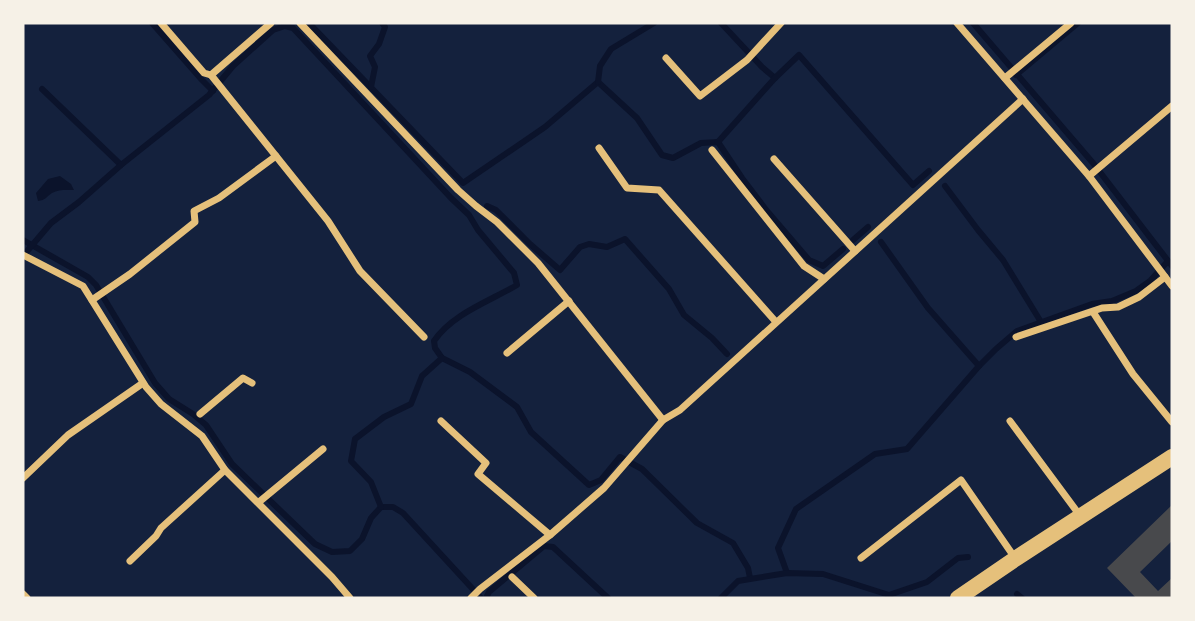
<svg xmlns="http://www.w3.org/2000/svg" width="1195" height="621" font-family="Inter,sans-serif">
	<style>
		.water { fill: #0b132b }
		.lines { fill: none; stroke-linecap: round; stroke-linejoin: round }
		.stream { stroke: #0b132b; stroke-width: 6 }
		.building { fill: #48494c }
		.minor { stroke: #e5c07b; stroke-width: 7 }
		.primary { stroke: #e5c07b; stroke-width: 16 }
	</style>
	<rect width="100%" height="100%" fill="#14213d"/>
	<!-- water -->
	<path class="water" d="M60,176L71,184L74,190C67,190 59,189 52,193C46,197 46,200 38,201L36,193L48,179Z"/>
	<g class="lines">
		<!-- stream -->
		<g class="stream">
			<path d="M152,23L202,80L213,91"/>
			<path d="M309,23L463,183L545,127L598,82L637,118L662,155L673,158L701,143L718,142L742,178L767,211L809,260L823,266L843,249"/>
			<path d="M721,23L762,67L775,78"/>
			<path d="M973,23L1093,163L1172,266"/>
			<path d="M1016,75L1078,23"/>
			<path d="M598,82L600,66L611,49L654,23"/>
			<path d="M371,87L375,67L370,56L379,44L385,27L382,23"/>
			<path d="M42,89L121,165"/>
			<path d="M718,142L775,78L799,55L913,185L929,171"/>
			<path d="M945,186L978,230L1003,260L1041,322"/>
			<path d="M487,206L496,210L530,244L560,270L580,247L589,244L607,247L625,239L669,289L684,315L712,338L727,354"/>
			<path d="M23,240L88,277L96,285L155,383L169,399L193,414L206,425L232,464L315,544L332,552L350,551L362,539L371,518L381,507H393L403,513L481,598"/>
			<path d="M853,240L868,227"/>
			<path d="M23,256L51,223L79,202L121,165L209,95L233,66L273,30L285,26L293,28L451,198L469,215L478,230L514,273L517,285C490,301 452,314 434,341L435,348L442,358L470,372L517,407L531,432L589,485L601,480L620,457L642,469L697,523L733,543L748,568L750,578"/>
			<path d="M979,366L996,349L1017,331L1092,304L1112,301L1136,291L1150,281L1168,261"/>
			<path d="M381,507L371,482L351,461L355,439L384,417L411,404L422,376L442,358"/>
			<path d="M787,573L778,548L796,509L875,454L907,449L979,366L928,308L881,242"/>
			<path d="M1017,594L1022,598"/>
			<path d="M486,598L489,592L544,546L553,547L608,598"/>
			<path d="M721,598L738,581L787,573L823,574L889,595L927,582L958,558L968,557"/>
		</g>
	</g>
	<!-- building -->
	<path class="building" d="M1172,505V541L1140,572L1158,591L1172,578V598H1136L1107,568Z"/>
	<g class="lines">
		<!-- minor -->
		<g class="minor">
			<path d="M161,23L204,73L211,75L271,23"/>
			<path d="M300,23L458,190L476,206L497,222L538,263L663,420"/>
			<path d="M957,23L1089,176L1172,286"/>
			<path d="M666,58L700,96L747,60L781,23"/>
			<path d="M211,75L328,221L360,271L424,337"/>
			<path d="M1005,78L1071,23"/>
			<path d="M599,148L627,188L659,190L776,322"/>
			<path d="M712,150L804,266L824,279"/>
			<path d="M774,159L855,251"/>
			<path d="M1089,176L1172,106"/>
			<path d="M23,255L83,286L146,387L161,404L202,436L225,470L332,577L350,598"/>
			<path d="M92,300L130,274L195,222L194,211L219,198L276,156"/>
			<path d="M1093,312L1133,374L1172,422"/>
			<path d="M1016,337L1102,308L1118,307L1139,297L1165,277"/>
			<path d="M507,353L569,301"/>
			<path d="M200,414L243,378L252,383"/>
			<path d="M441,421L486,463L478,474L550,535"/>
			<path d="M1010,421L1081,517"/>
			<path d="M23,478L68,435L143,383"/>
			<path d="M259,502L323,449"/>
			<path d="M861,558L961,480L1015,558"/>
			<path d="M130,561L156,536L161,528L225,470"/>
			<path d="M512,577L534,598"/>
			<path d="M23,594L27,598"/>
			<path d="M471,598L480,589L550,535L604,488L663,420L680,410L1023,99"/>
		</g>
		<!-- primary -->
		<path class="primary" d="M958,598L1015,559L1172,457"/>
	</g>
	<!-- border -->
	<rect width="1195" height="621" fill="none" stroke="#f6f1e7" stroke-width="49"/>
</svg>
